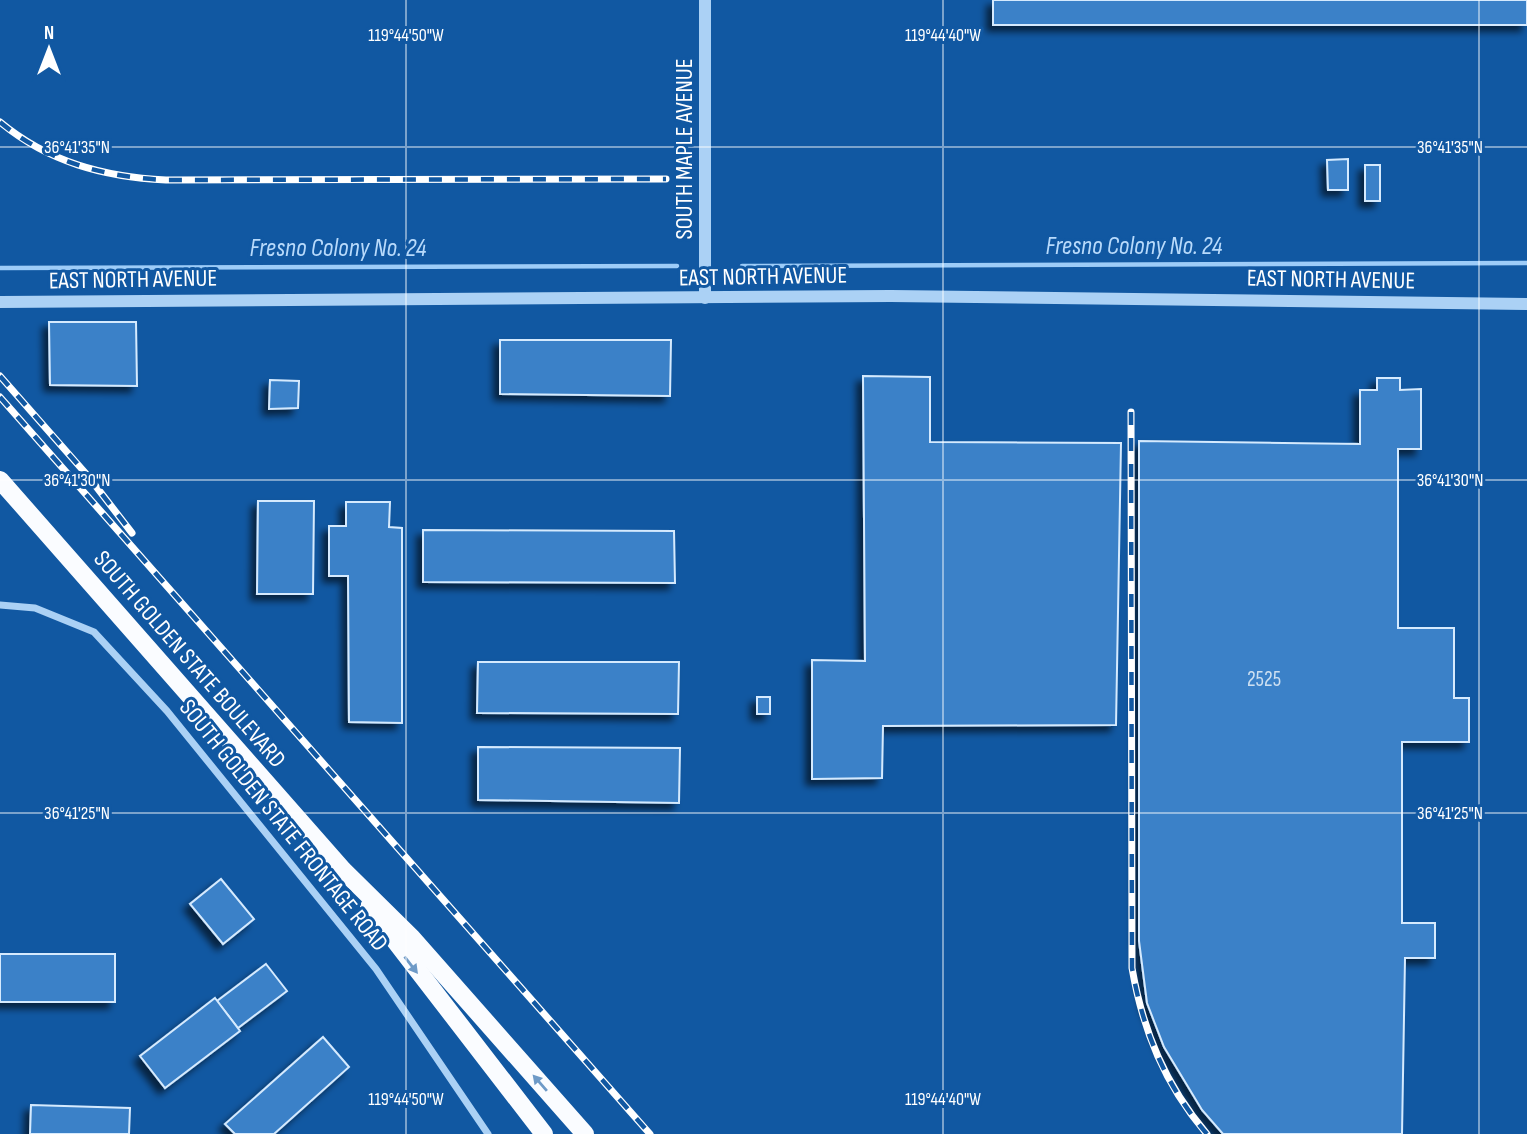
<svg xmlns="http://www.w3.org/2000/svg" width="1527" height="1134" font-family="'Sofia Sans Condensed',sans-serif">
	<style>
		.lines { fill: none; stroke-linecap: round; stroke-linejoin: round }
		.stream { stroke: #9dccf8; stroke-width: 4.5 }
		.building { fill: #3a81c8; stroke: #d5eafe; stroke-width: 2; filter: url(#shadow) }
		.minor { stroke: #abd1f5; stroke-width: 7 }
		.tertiary { stroke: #abd1f5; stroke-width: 12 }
		.primary { stroke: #fafcff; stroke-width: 18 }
		.rail-casing { stroke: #fff; stroke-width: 7 }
		.rail { stroke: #1158a2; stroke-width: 4.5; stroke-dasharray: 13; stroke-linecap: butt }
		.oneway { fill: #6e9ac7 }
		.ticks { fill: none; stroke: #fff; stroke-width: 2; stroke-opacity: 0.45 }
		.labels { text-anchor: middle; stroke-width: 6; stroke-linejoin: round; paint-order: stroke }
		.number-label { font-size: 21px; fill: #cee0f1 }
		.street-label { font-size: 24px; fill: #fff; stroke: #1158a2 }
		.water-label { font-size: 26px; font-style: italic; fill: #b8dafb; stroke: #1158a2 }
		.ticks-label { font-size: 18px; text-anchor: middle; fill: #fff; stroke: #1158a2; stroke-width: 6; stroke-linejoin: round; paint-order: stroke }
	</style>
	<defs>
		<filter id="shadow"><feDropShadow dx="-6" dy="6" stdDeviation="3.5" flood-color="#0009"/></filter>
	</defs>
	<rect width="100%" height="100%" fill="#1158a2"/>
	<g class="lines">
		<!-- stream -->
		<g class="stream">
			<path d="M742,266L1527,263"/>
			<path d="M0,268L677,266"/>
		</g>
	</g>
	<!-- building -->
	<g class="building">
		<rect x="993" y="0" width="534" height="25"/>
		<path d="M1348,159V190H1328L1327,160Z"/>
		<rect x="1365" y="165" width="15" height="36"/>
		<path d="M49,322H136L137,386L50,385Z"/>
		<path d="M500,340H671L670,396L500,394Z"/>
		<path d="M863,376L930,377V442L1121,443L1116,725L883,726L882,778L812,779V660L865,661Z"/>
		<path d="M1377,378H1400V390L1421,389V449H1398V628H1454V698H1469V742H1402V923H1435V958H1405L1402,1134H1223L1202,1110L1164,1047L1147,1003L1139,941V441L1360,444V390H1377Z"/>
		<path d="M270,380L299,381L298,408L269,409Z"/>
		<path d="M258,501H314L313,594H257Z"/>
		<path d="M346,502H390L389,527L402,528V723L349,722L348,576H329V526H346Z"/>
		<path d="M423,530L674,531L675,583L423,582Z"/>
		<path d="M478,662H679L678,714L477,713Z"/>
		<rect x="757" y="697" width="13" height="17"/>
		<path d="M478,747L680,748L679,803L478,800Z"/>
		<path d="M221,879L254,919L223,944L190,904Z"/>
		<rect x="0" y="954" width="115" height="48"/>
		<path d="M266,964L287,991L238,1028L217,1001Z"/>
		<path d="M215,998L240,1031L165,1088L140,1056Z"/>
		<path d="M323,1037L349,1067L274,1134H235L225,1124Z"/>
		<path d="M31,1105L130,1108L129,1134H30Z"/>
	</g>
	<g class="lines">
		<!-- minor -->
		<path class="minor" d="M0,605L35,608L94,632L167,711L376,969L488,1134"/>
		<!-- tertiary -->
		<g class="tertiary">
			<path d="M705,0V298"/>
			<path d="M0,302L891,296L1527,304"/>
		</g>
		<!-- primary -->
		<g class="primary">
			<path d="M0,480L343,870L412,938L585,1134"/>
			<path d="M369,907L544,1134"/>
		</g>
		<defs>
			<g id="rail">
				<path d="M0,122C48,162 104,177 166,180L666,179"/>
				<path d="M0,376L88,476L132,533"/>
				<path d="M0,397L650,1134"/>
				<path d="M1131,412L1132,968C1143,1031 1165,1085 1207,1134"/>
			</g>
		</defs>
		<!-- rail casing -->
		<use href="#rail" class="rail-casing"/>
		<!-- rail -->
		<use href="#rail" class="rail"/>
	</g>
	<!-- one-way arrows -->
	<defs><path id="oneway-solid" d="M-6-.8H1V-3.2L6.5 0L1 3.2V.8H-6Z" transform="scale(1.75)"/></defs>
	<g class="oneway">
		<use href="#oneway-solid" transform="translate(411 965) rotate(52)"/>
		<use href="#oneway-solid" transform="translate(540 1083) rotate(-131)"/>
	</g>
	<!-- ticks -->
	<path class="ticks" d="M406,0V1134M943,0V1134M1479,0V1134M0,147H1527M0,480H1527M0,813H1527"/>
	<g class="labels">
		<!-- number labels -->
		<g class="number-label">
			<text x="1264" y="686">2525</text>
		</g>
		<!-- street labels -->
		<g class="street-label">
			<text transform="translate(684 149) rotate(-90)" y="8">SOUTH MAPLE AVENUE</text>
			<text transform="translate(763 276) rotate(-1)" y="8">EAST NORTH AVENUE</text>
			<text transform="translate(133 279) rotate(-1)" y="8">EAST NORTH AVENUE</text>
			<text transform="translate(1331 279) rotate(1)" y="8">EAST NORTH AVENUE</text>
			<text transform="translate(190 659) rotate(49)" y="8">SOUTH GOLDEN STATE BOULEVARD</text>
			<text transform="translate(284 825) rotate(51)" y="8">SOUTH GOLDEN STATE FRONTAGE ROAD</text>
		</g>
		<!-- water labels -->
		<g class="water-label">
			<text x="1134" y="254">Fresno Colony No. 24</text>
			<text x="338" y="256">Fresno Colony No. 24</text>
		</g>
	</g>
	<g class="ticks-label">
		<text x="406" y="41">119°44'50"W</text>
		<text x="943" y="41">119°44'40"W</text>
		<text x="77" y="153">36°41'35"N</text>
		<text x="1450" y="153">36°41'35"N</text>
		<text x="77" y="486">36°41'30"N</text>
		<text x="1450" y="486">36°41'30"N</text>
		<text x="77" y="819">36°41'25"N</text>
		<text x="1450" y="819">36°41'25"N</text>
		<text x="406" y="1105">119°44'50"W</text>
		<text x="943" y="1105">119°44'40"W</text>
	</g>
	<!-- north arrow -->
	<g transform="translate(49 49)" stroke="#1158a2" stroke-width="5" paint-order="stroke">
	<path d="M0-5L12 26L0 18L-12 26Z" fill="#ffffff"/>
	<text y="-10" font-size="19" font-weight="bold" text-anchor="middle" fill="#ffffff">N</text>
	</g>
</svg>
